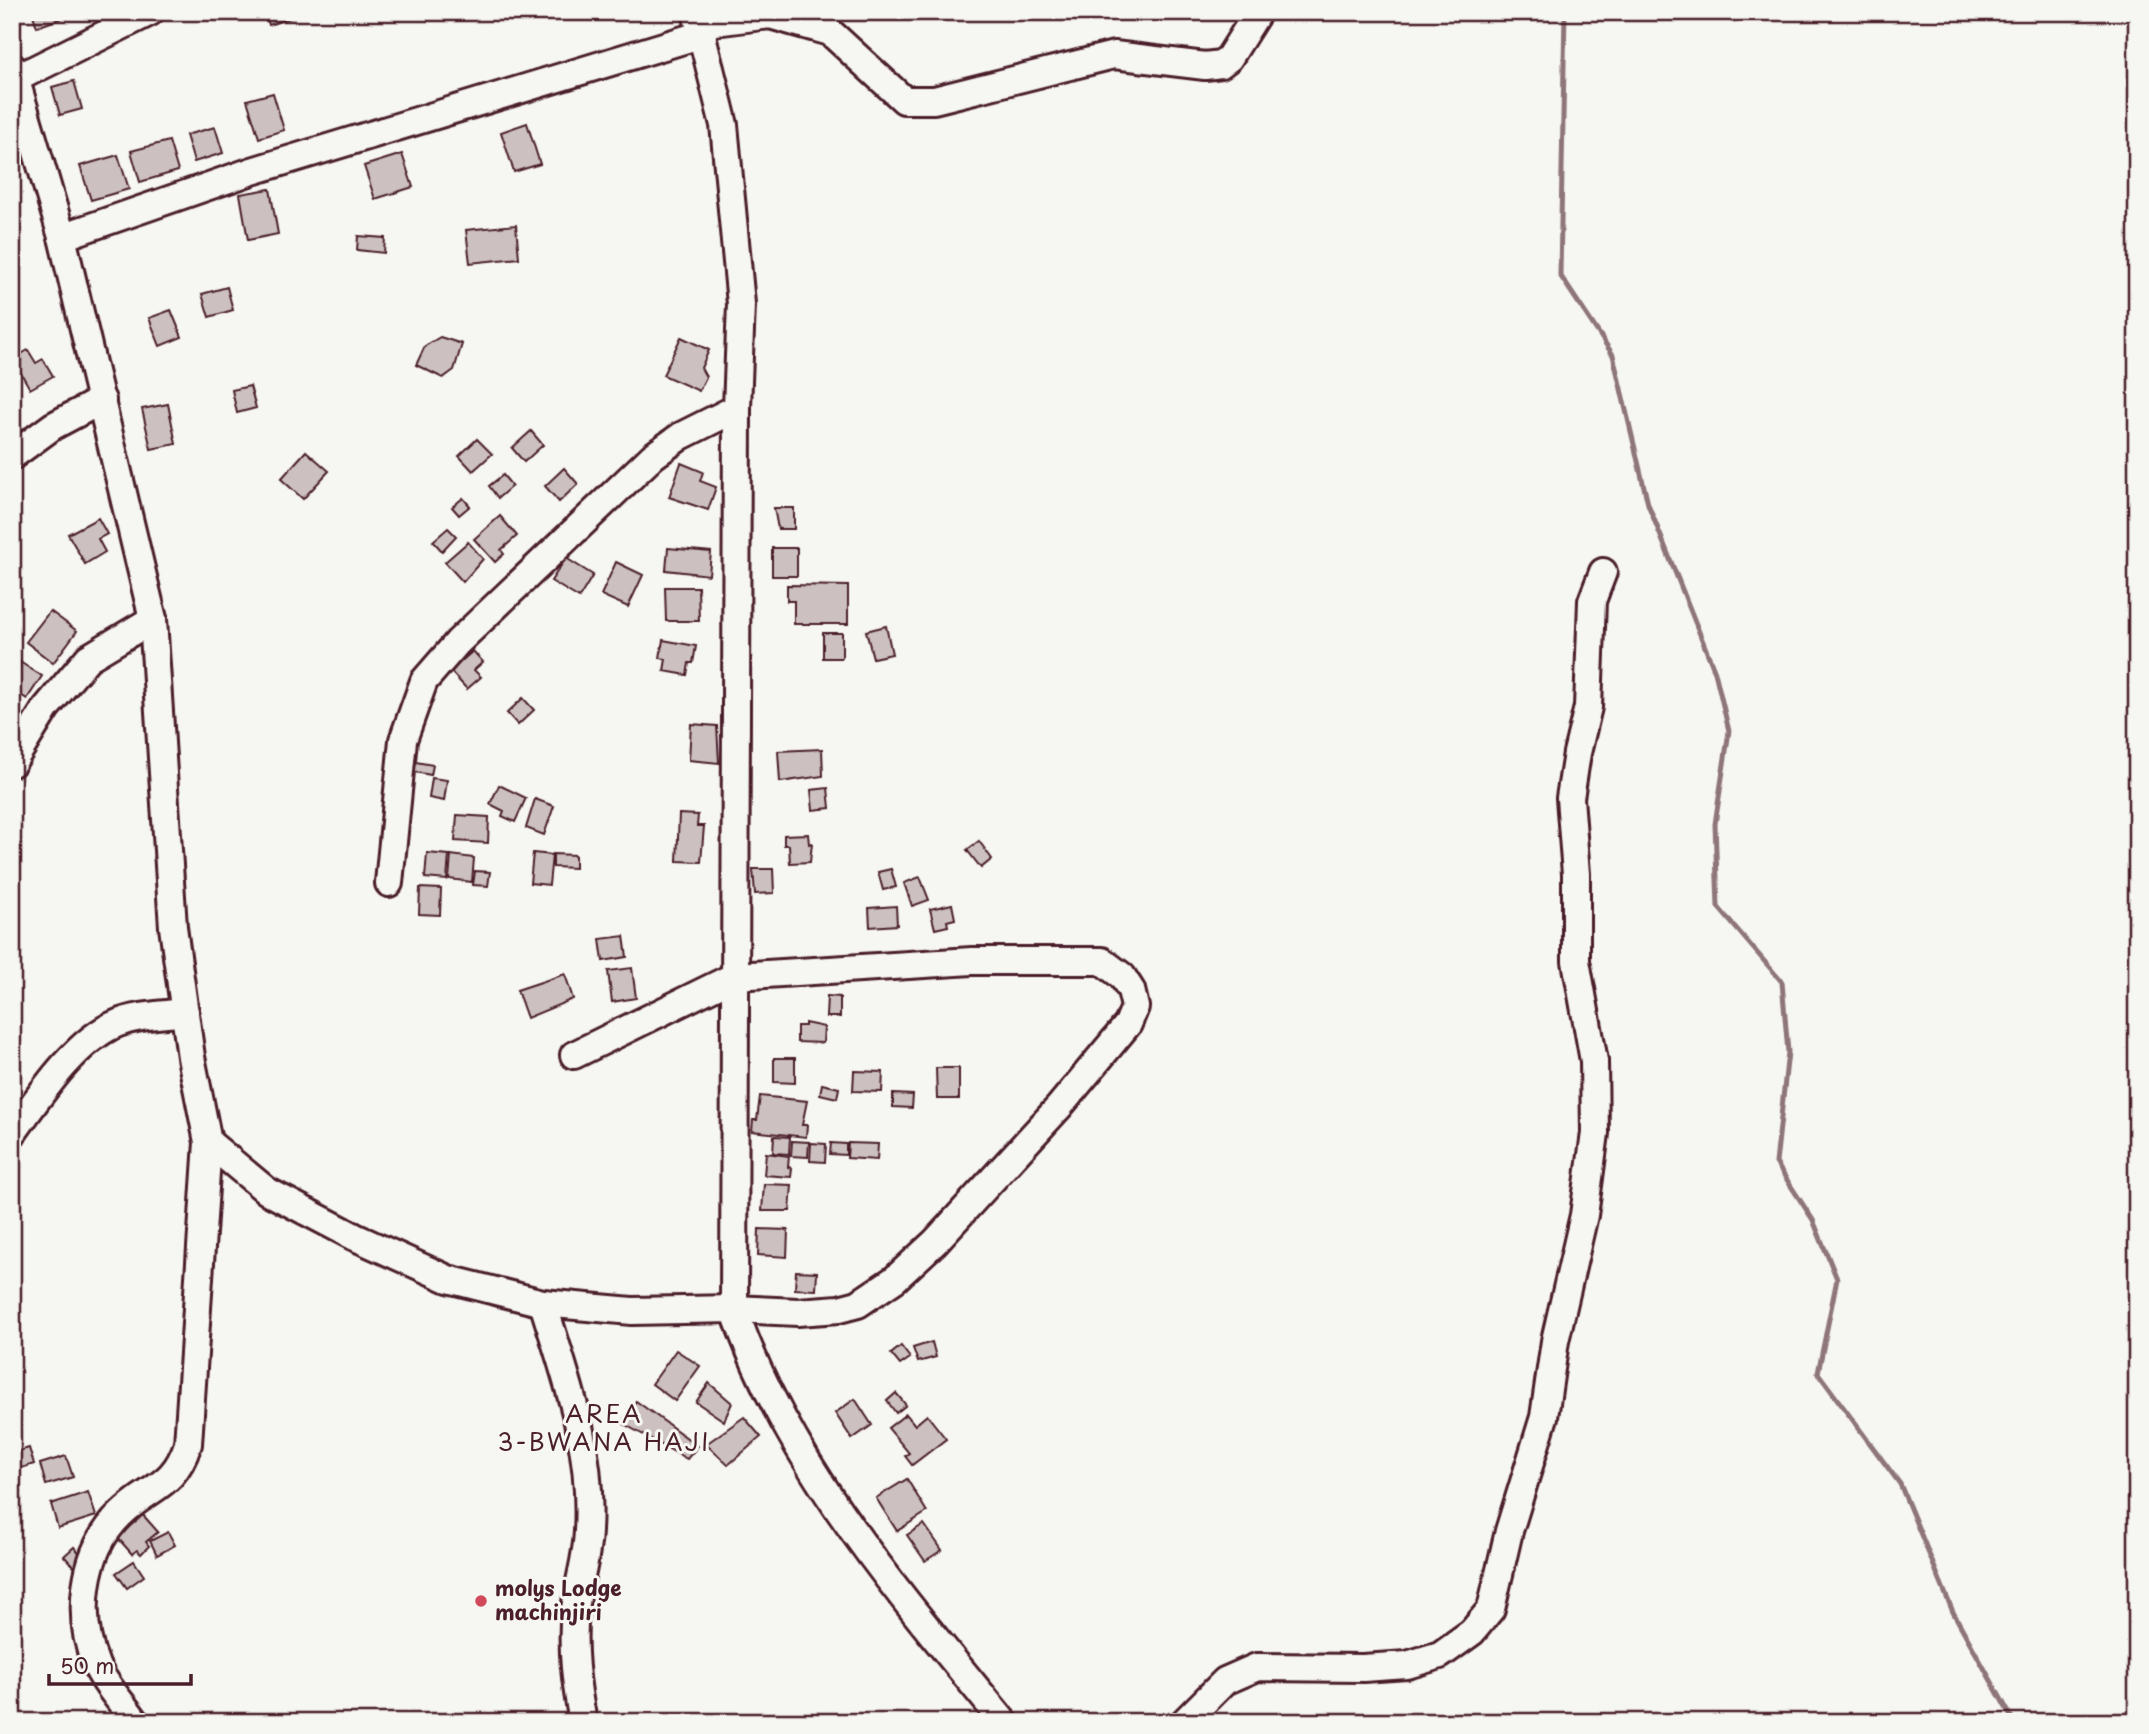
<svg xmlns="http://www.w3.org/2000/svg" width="2149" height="1734" font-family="'Playpen Sans',sans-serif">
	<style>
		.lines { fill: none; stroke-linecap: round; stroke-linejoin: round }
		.stream { stroke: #8e747a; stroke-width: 5 }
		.building { fill: #ccc1c0; stroke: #4a1f2b; stroke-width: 2 }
		.minor-casing { stroke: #4a1f2b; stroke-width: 32 }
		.minor { stroke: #f6f6f2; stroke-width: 26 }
		.poi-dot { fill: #d1495b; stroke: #f6f6f2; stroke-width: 2.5 }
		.labels { text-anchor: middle; stroke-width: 6; stroke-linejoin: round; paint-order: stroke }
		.poi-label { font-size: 21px; font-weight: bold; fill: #4a1f2b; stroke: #f6f6f2; text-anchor: start }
		.quarter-label { font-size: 24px; letter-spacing: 2px; fill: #4a1f2b; stroke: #f6f6f2 }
	</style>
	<rect width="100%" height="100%" fill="#f6f6f2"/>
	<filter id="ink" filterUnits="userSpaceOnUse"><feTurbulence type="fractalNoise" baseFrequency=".0143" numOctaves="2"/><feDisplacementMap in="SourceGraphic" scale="14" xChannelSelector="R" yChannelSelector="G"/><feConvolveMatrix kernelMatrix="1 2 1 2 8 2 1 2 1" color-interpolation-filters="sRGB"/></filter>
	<g filter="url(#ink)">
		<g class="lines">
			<!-- stream -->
			<path class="stream" d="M1565,12L1560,275L1613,355L1648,504L1715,672L1729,731L1715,824L1718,907L1782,982L1788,1052L1776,1163L1813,1220L1837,1279L1818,1373L1900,1484L1953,1612L2014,1722"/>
		</g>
		<!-- building -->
		<g class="building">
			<path d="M32,12H67L68,16L37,27Z"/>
			<path d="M265,12H298L299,15L269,25Z"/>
			<path d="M74,81L82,109L60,115L52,87Z"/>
			<path d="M273,93L284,130L259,138L247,100Z"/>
			<path d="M527,123L540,164L514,172L501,132Z"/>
			<path d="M215,127L223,153L194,162L186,135Z"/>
			<path d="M169,141L178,171L140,182L131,151Z"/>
			<path d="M402,154L413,187L375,199L364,166Z"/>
			<path d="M118,155L129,189L91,200L80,166Z"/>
			<path d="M270,189L278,234L248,240L240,194Z"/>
			<path d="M516,225L519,258L470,263L466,230Z"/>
			<path d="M358,236L385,238L384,253L357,250Z"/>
			<path d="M227,287L233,310L209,317L202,294Z"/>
			<path d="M171,310L182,337L160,346L149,318Z"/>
			<path d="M440,337L462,344L454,370L443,378L416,365L425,346Z"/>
			<path d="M681,337L709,350L701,368L706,377L699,391L663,375Z"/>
			<path d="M28,350L36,363L43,359L53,376L30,389L13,359Z"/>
			<path d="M250,386L256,408L237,413L232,390Z"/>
			<path d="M168,404L176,444L151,449L142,409Z"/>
			<path d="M531,431L543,445L524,462L512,448Z"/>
			<path d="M477,439L492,454L473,471L459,456Z"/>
			<path d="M306,451L329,471L303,499L281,479Z"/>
			<path d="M681,463L703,472L700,481L716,487L708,510L669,497Z"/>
			<path d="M564,468L578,484L559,502L545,486Z"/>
			<path d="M503,475L512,486L498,498L489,486Z"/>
			<path d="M463,498L470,506L459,515L452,507Z"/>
			<path d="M774,508H794V529H778Z"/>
			<path d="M500,516L517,536L501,550L504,554L495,562L474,539Z"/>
			<path d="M98,518L107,534L98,539L105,552L85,564L68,534Z"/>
			<path d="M448,528L456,536L442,551L433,541Z"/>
			<path d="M468,542L483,559L463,582L445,562Z"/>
			<path d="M668,548L711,552L709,575L666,570Z"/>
			<rect x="772" y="548" width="25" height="28"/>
			<path d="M566,558L593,575L579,598L551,581Z"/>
			<path d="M616,562L643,575L628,607L601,595Z"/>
			<path d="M787,585L848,586V624H794V601H787Z"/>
			<path d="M665,587H698L699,621H666Z"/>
			<path d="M50,611L77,631L53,663L26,642Z"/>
			<path d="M886,626L892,654L873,658L866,631Z"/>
			<rect x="823" y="633" width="19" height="25"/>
			<path d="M663,640L696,646L693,663H689L687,675L664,671L666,659L660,658Z"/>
			<path d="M473,651L483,662L474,670L481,677L467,689L450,671Z"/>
			<path d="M12,657L42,676L27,699L12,689Z"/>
			<path d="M523,698L534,710L518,725L507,713Z"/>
			<path d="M691,724L717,726L719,763L689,760Z"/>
			<path d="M822,749L823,776L780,782L778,751Z"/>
			<path d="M416,762L433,765L431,775L414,772Z"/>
			<path d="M432,778L447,780L444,801L429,798Z"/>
			<path d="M499,785L526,798L515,822L502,816L504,811L490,804Z"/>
			<path d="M828,788L830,808L813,810L811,790Z"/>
			<path d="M535,799L554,806L544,835L526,828Z"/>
			<path d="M679,814L698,815L697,826H704L701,862L677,861Z"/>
			<path d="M457,815L489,817L488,843L455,841Z"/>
			<path d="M808,834L809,844L812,843L810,862L790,863L789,845H784V835Z"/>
			<path d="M979,841L992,859L981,868L967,850Z"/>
			<path d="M427,853L449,855L447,880L425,878Z"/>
			<path d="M533,853L552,855L549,885L530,883Z"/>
			<path d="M553,854L575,855V868L553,867Z"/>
			<path d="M451,855L474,858L472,882L449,879Z"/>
			<path d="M753,869H773L774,893L755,894Z"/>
			<path d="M891,869L896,887L883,890L878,872Z"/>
			<path d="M475,871L490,872L488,886L473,885Z"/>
			<path d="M920,877L929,900L912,906L904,883Z"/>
			<path d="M420,888L441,889L440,915L419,914Z"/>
			<path d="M952,904L955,919L947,921L948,926L935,929L930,909Z"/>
			<path d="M896,906L897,925L870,927L869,908Z"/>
			<path d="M624,936L627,957L603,961L600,939Z"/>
			<path d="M632,968L636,998L612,1002L608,971Z"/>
			<path d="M565,974L573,999L527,1018L517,990Z"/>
			<path d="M827,996L840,997V1017H826Z"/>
			<path d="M805,1023L824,1027L823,1043L797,1042V1026H805Z"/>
			<path d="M774,1058H795V1083L774,1082Z"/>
			<path d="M936,1068H959V1099H937Z"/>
			<path d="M854,1071L883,1072L882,1092L853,1091Z"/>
			<path d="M822,1084L839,1088L837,1098L820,1094Z"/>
			<path d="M893,1094L913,1095L912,1108L893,1107Z"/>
			<path d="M760,1096L807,1101L802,1125H807L806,1137L752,1131L753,1120H757Z"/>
			<path d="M774,1136L790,1137L789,1154L773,1153Z"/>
			<path d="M792,1141L809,1142L808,1157L791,1156Z"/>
			<path d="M811,1143L826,1144L825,1162L810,1161Z"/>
			<path d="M831,1143L846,1144V1155L830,1154Z"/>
			<path d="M848,1143L878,1144L877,1160L847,1158Z"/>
			<path d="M766,1153L789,1156L788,1167L792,1168L791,1177L764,1175Z"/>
			<path d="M764,1184L792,1185L790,1211H762Z"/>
			<path d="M759,1229L788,1230L787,1257L758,1255Z"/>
			<path d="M796,1271L817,1272L816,1290L795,1289Z"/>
			<path d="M932,1342L936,1357L918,1362L913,1348Z"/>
			<path d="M901,1346L910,1358L900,1365L891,1354Z"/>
			<path d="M676,1350L700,1366L675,1401L652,1384Z"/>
			<path d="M709,1383L732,1403L724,1421L696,1402Z"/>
			<path d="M896,1393L906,1405L896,1413L887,1401Z"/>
			<path d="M855,1399L872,1425L852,1439L835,1413Z"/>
			<path d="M636,1401L698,1446L687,1459L622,1423Z"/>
			<path d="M906,1414L915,1425L927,1415L946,1439L912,1465L905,1456L909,1453L888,1428Z"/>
			<path d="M744,1417L761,1437L728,1465L706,1444Z"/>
			<path d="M29,1448L34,1464L12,1471V1453Z"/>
			<path d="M66,1456L73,1477L46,1485L40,1464Z"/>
			<path d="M907,1479L927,1512L897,1531L876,1498Z"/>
			<path d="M88,1492L96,1516L58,1528L51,1504Z"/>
			<path d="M143,1515L158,1532L146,1542L149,1546L141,1554L137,1550L132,1554L117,1537Z"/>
			<path d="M924,1524L942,1550L925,1561L907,1535Z"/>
			<path d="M168,1532L175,1545L157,1555L150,1541Z"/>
			<path d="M74,1547L86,1560L76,1569L64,1556Z"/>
			<path d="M134,1561L144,1576L127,1588L116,1573Z"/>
		</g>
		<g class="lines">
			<defs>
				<g id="minor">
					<path d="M696,12L724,125L741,304L737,408L734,1309C787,1465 901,1596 1004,1722"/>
					<path d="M699,24L770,15L830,32L904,100H934L1114,55L1205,66L1221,64L1229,58L1258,12"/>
					<path d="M12,67L62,237L153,619L173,927L191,1057L208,1142L188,1444C173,1489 150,1485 120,1515C82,1552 76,1617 96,1665C105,1685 123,1704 136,1722"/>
					<path d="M17,78L150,12"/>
					<path d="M62,237L252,171L703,34"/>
					<path d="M12,456L53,426L102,400"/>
					<path d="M12,763L46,708L88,658L153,619"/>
					<path d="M389,883L403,740L424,681L458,642L653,456L681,436L737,408"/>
					<path d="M12,1134C38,1098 75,1041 116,1024C136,1015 163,1015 185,1012"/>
					<path d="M208,1142L267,1191L355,1237L448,1279L543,1303L632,1311L734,1309L798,1312L839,1309L858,1304L895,1279L935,1242L1059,1107L1128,1024L1135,1007L1131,990L1122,976L1102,961H972L735,976L574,1055"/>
					<path d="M543,1303C567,1381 593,1448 588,1531C587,1558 578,1584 575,1610C571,1648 576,1685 583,1722"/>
					<path d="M1184,1722L1225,1681L1257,1667L1363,1668L1407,1665L1440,1655L1472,1632L1491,1609L1509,1531L1544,1417L1555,1341L1584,1215L1595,1133L1594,1061L1576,961V874L1570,798L1577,753L1588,707L1592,601L1603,572"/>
				</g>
			</defs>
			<!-- minor casing -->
			<use href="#minor" class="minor-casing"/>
			<!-- minor -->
			<use href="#minor" class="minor"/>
		</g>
	</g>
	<!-- markers -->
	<circle class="poi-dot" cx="481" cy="1601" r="7"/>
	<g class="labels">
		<!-- poi labels -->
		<g class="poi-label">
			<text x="495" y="1596">molys Lodge<tspan x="495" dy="24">machinjiri</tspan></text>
		</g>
		<!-- quarter labels -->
		<g class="quarter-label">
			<text x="604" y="1423">AREA<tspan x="604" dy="28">3-BWANA HAJI</tspan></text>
		</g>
	</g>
	<!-- margin -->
	<rect width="2149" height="1734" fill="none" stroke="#f6f6f2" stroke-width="42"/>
	<rect x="21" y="21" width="2107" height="1692" fill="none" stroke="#4a1f2b" stroke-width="2.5" filter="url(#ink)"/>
	<!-- scale -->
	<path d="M49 1674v10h142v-10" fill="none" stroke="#4a1f2b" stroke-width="3.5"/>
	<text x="60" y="1674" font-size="21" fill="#4a1f2b" stroke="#f6f6f2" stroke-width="5" paint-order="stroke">50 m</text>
</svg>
